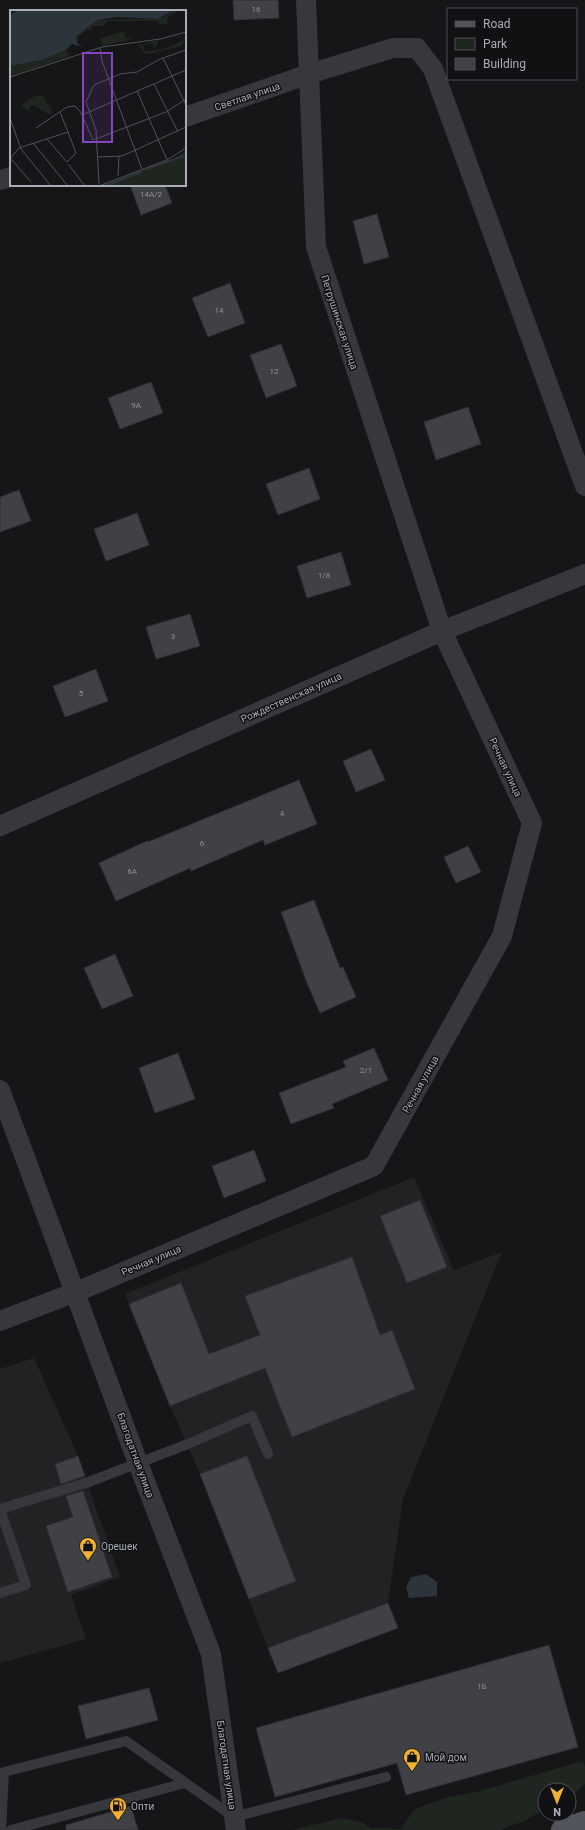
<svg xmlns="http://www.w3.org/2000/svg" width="585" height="1830" font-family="Roboto,sans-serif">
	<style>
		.built { fill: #222225 }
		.green { fill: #1e261f }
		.water { fill: #2c353c }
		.building { fill: #404145; stroke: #303034 }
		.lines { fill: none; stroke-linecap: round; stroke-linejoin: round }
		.lane { stroke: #37383d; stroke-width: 10 }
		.street { stroke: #37383d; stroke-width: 20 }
		.primary { stroke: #53555c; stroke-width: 22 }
		.labels { text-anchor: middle; stroke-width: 3; stroke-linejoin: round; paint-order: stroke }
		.number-label { font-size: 8px; fill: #8e929b }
		.street-label { font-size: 10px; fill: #a8adb8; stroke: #111113 }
		.poi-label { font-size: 10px; fill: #a8adb8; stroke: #111113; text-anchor: start }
		.inset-river { fill: none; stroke: #2c353c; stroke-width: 2 }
		.inset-road { fill: none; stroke: #505258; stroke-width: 1 }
		.view { fill: #8446be; fill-opacity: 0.15; stroke: #8446be; stroke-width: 2 }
		.inset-edge { fill: none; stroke: #a8adb8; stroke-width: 2 }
	</style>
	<rect width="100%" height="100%" fill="#161618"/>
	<!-- built -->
	<g class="built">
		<path d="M414,1177L454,1270L502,1252L403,1499L388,1603L268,1648L200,1474L170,1406L125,1294Z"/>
		<path d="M34,1358L78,1456L120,1577L71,1595L86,1639L0,1663V1369Z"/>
	</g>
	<!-- green -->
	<path class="green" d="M583,1761L585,1767V1784L579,1789L569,1803V1790H545V1810C538,1812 534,1816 528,1819C520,1824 510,1825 501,1830H292L342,1818L362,1822L370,1828L400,1829L415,1809L445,1798L476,1792Z"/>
	<!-- water -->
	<path class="water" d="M426,1574L437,1582V1596L409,1598L406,1587L411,1577Z"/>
	<!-- building -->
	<g class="building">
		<path d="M233,0H278L279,18L234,20Z"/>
		<path d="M130,185H165L172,203L141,215Z"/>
		<path d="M377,214L389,257L364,264L353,221Z"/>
		<path d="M230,283L245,323L208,337L192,298Z"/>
		<path d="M281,344L297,386L266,398L250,355Z"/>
		<path d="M151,382L163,413L120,429L108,398Z"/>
		<path d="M468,407L481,444L436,460L424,422Z"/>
		<path d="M309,468L320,499L278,515L266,484Z"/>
		<path d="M19,490L31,521L0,532V497Z"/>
		<path d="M137,513L149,545L106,561L94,529Z"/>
		<path d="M341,552L351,585L307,598L297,566Z"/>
		<path d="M190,614L200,646L156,659L146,627Z"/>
		<path d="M96,669L108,701L65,717L53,686Z"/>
		<path d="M371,749L385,780L356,792L343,761Z"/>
		<path d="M299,780L317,824L265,845L263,840L191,871L190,868L116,901L99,863L147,841L148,842Z"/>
		<path d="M468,846L481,872L456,883L444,857Z"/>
		<path d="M314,900L340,968L343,967L356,997L320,1013L307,983L281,912Z"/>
		<path d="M115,954L133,996L102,1009L84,968Z"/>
		<path d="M374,1048L388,1080L332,1104L334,1108L291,1124L279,1093L346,1067L343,1061Z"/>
		<path d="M178,1053L195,1099L155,1113L139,1068Z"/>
		<path d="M254,1150L266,1181L224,1198L212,1166Z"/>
		<path d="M420,1200L447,1267L407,1283L380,1216Z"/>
		<path d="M352,1257L380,1335L392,1330L415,1389L292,1437L265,1368L170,1406L129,1304L181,1283L209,1354L260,1335L245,1296Z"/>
		<path d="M78,1456L85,1476L61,1484L55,1464Z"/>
		<path d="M247,1456L296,1581L249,1599L200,1474Z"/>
		<path d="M83,1491L112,1577L68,1592L46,1526L73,1517L66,1496Z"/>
		<path d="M388,1603L398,1628L278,1673L268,1648Z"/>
		<path d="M549,1645L578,1747L406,1795L397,1763L275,1797L256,1728Z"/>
		<path d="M149,1688L158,1720L86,1739L78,1706Z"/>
		<path d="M131,1806L138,1830H66V1825Z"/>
	</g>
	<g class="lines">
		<!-- lane -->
		<g class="lane">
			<path d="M0,1509L86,1483L188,1444L252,1416L268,1454"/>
			<path d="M0,1593L26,1585L0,1509"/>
			<path d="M1,1830L4,1772L126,1741L234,1817L386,1777"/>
			<path d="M11,1830L185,1783"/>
		</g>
		<!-- street -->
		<g class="street">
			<path d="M185,117L309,74L393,48H417L433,69L585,486"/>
			<path d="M0,180L11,177"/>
			<path d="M0,826L442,631L585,574"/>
			<path d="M0,1090L138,1463L211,1654L236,1830"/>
			<path d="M0,1321L76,1292L374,1166L502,936L532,823L442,631L316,247L306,0"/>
		</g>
		<!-- primary -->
		<path class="primary" d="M562,1830L585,1822"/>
	</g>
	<!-- icons -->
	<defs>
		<symbol id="shop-pin" viewBox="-11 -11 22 30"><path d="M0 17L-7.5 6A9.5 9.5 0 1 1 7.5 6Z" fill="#f2b134" stroke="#111113"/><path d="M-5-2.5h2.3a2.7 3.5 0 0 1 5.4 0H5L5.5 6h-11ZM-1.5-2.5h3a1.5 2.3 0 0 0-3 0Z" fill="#111"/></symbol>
		<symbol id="fuel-pin" viewBox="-11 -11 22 30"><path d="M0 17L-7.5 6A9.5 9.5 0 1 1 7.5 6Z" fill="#f2b134" stroke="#111113"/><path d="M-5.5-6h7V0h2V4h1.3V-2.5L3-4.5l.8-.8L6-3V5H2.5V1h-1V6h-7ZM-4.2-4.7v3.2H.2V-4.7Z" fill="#111"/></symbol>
	</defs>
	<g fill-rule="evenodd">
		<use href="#shop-pin" x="78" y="1536" width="20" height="27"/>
		<use href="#shop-pin" x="402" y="1747" width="20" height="27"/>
		<use href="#fuel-pin" x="108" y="1796" width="20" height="27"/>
	</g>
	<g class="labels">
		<!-- number labels -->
		<g class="number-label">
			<text x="256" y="12">16</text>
			<text x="151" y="197">14А/2</text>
			<text x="219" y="313">14</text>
			<text x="274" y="374">12</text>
			<text x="136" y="408">9А</text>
			<text x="324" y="578">1/8</text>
			<text x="173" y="639">3</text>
			<text x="81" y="696">5</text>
			<text x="282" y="816">4</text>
			<text x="202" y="846">6</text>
			<text x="132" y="874">6А</text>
			<text x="366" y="1073">2/1</text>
			<text x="482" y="1689">1Б</text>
		</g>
		<!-- street labels -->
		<g class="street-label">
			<text transform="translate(247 96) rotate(-19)" y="4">Светлая улица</text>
			<text transform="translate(340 322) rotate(72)" y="4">Петрушинская улица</text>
			<text transform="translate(291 697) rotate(-24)" y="4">Рождественская улица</text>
			<text transform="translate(506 767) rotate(65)" y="4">Речная улица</text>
			<text transform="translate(420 1084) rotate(-61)" y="4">Речная улица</text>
			<text transform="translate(151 1260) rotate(-23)" y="4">Речная улица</text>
			<text transform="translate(136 1455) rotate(70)" y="4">Благодатная улица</text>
			<text transform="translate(227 1765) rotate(82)" y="4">Благодатная улица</text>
		</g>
		<!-- poi labels -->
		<g class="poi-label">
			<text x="101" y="1550">Орешек</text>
			<text x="425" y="1761">Мой дом</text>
			<text x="131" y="1810">Опти</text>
		</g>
	</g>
	<!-- overview -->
	<g transform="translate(10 10)">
		<rect width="176" height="176" fill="#161618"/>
		<path d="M164,0H169L156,9L159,14H149L146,11H98L93,16H82V20H77L68,27V34L64,29L66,24L87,10L153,8ZM114,21L116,28L123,29L93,36L90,28ZM176,29L171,36L139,44H136L128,35L149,30L145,38L142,33L133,35L135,41H139L157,38ZM56,40L60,46L0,66V56L32,50ZM25,86H33L43,103L39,104L23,95L19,97L21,102L10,96ZM176,140V176H90L165,148Z" fill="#1e261f"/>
		<path d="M8,0H164L148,9L107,7L87,10L65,27L68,34L73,37L62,34L56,40L32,50L0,56V5Z" fill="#2c353c"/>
		<path class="inset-river" d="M0,26L45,0M135,160L176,145M95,176L131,162"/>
		<path class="inset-road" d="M90,38L92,51L132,159M153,48L176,95M0,67L92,37L150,29L176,22M144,74L168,122M127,81L157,150M72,105L176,60M0,108L11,139L41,176M26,118L57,97L65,96L70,101L83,130L156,102L176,89M37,129L57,152L66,143L58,122M23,133L58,176M88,147L112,146L176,117M0,149L9,138L58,122L50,102M1,149L21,172M58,154L75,176M108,166L109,147M89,174L86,120L76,92L84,75L110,64L127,62L150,49L176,40M89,176L157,150L176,138"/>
		<path class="view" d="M73,43H102V132H73Z"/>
		<rect width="176" height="176" class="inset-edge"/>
	</g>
	<!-- legend -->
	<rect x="447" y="8" width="130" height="72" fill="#111113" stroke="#4d4f55"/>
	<rect x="455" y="21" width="20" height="6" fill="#53555c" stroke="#4d4f55"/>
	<text x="483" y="28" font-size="12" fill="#a8adb8">Road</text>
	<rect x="455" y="38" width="20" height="12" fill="#1e261f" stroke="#4d4f55"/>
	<text x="483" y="48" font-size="12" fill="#a8adb8">Park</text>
	<rect x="455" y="58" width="20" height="12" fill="#404145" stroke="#4d4f55"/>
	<text x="483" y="68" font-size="12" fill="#a8adb8">Building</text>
	<!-- north arrow -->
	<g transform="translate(557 1802) rotate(180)"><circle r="19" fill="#111113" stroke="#4d4f55"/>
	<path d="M0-3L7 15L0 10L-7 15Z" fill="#f2b134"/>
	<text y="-6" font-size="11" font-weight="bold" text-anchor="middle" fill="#a8adb8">N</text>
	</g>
</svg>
